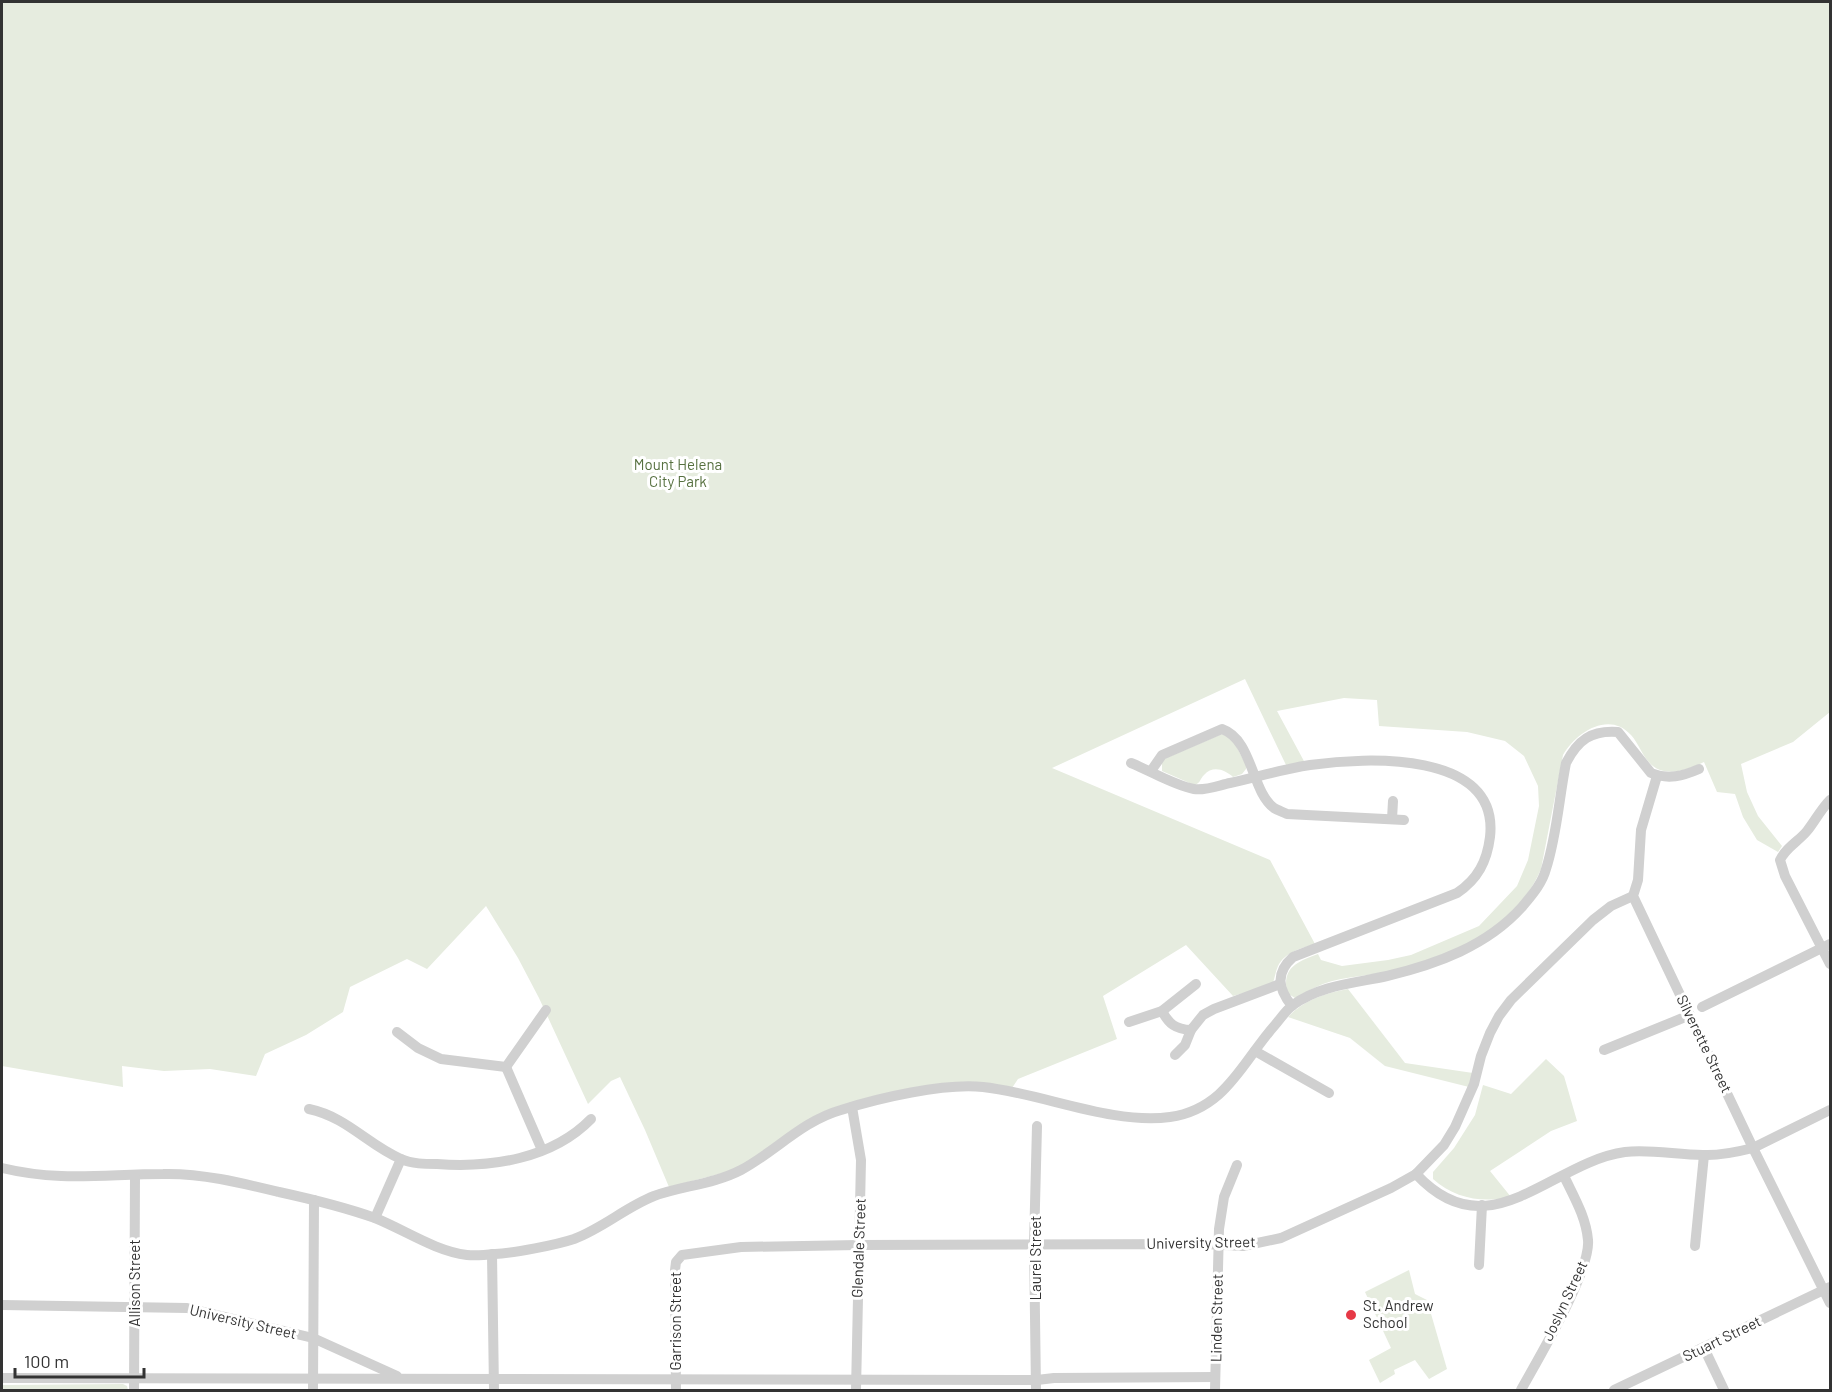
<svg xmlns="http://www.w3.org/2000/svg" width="1832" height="1392" font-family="Barlow,sans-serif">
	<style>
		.green { fill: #e6ecdf }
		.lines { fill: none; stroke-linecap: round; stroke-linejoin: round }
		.minor { stroke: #d0d0d0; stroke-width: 10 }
		.poi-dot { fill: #e63946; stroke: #fff; stroke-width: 2 }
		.labels { text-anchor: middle; stroke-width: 6; stroke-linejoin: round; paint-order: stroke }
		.park-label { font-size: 15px; fill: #56703f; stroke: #fff }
		.street-label { font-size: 15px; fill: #333; stroke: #fff }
		.poi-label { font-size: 15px; fill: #333; stroke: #fff; text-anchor: start }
	</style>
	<rect width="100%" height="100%" fill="#fff"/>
	<!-- green -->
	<g class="green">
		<path d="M2,2H1830V712L1793,742L1741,764L1747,792L1758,816L1782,846L1778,852L1757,840L1743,817L1735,794L1717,792L1704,762C1691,768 1675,775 1660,770C1644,764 1641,746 1631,735C1609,710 1575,733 1563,755L1541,869C1516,928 1451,958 1391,971C1369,976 1345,976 1323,984C1313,988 1304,993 1295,998L1287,993C1282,967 1297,962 1318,954L1321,960L1342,966L1388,960L1411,955L1479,926L1517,886L1528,860L1539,806L1538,786L1524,756L1505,741L1467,732L1379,726L1377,700L1344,698L1277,711L1305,763L1286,765L1245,679L1052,768L1270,860L1315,944C1302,948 1285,952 1278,966C1275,972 1275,979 1272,985L1233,996L1186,945L1103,996L1117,1039L1018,1079L1012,1088L983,1083L843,1105L738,1169L669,1187L645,1130L620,1077L611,1081L588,1104L539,998L518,958L486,906L427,969L407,959L350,987L343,1012L306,1035L265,1054L256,1076L210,1069L164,1071L122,1066L123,1087L2,1066Z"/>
		<path d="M1222,734L1232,738L1246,765V769L1242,774L1233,777C1225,770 1213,765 1204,775C1199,780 1201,783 1194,785L1162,771V762L1164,759Z"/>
		<path d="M1348,989L1405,1063L1473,1073L1469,1087L1385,1066L1350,1038L1288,1017C1304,1000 1325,993 1348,989Z"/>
		<path d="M1546,1059L1564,1076L1577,1121L1551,1131L1490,1171L1511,1197C1483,1203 1455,1199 1433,1179V1172L1454,1148L1475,1115L1483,1085L1511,1094Z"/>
		<path d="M1409,1270L1415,1294L1427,1300L1447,1369L1429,1379L1415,1360L1394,1370L1395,1374L1380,1383L1369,1360L1391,1348L1365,1292Z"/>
		<path d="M123,1384L127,1386L128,1390H2V1385Z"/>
	</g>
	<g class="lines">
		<!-- minor -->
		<g class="minor">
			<path d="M1131,763C1151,771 1173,785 1194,789C1205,791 1220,785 1230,783C1257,777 1283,769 1310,765C1365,757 1500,750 1490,837C1487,861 1478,879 1457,893L1293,957C1275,973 1278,989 1292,1006"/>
			<path d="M1151,771L1162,755L1222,729C1253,740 1251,791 1274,808C1277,810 1283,812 1287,814L1404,820"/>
			<path d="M1657,776L1641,830L1638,880L1633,896L1753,1148L1830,1303"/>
			<path d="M1830,800C1821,809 1815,821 1807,831C1798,842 1786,847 1780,860L1785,876L1830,964"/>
			<path d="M1392,819L1393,801"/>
			<path d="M1702,1007L1830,944"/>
			<path d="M1162,1011C1169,1024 1175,1029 1191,1030L1203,1015L1214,1009L1280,984"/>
			<path d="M1129,1022L1162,1011L1196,984"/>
			<path d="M397,1032L418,1048L441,1059L506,1067L546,1010"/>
			<path d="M1604,1050L1690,1015"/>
			<path d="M1255,1051L1329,1093"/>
			<path d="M1175,1055L1185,1045L1191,1030"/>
			<path d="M506,1067L542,1150"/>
			<path d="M852,1107L861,1160L856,1390"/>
			<path d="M309,1109C347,1117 368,1145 401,1159C412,1164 425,1164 437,1164C491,1168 552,1159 591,1119"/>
			<path d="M2,1168C60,1182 105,1174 163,1174C202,1173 242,1183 279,1192C311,1199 344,1207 375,1218C405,1230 435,1251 467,1255C476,1256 486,1255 495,1254C514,1253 556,1245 574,1239C603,1228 626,1207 654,1196C682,1186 714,1184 741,1170C775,1152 802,1121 841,1110C879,1098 943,1083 983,1087C1041,1093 1112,1125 1170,1117C1226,1109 1242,1062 1275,1025C1281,1018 1286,1010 1293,1005C1320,985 1356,983 1387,976C1437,964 1487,946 1522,907C1531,896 1542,884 1546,869C1557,835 1559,798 1566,763C1578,740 1591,730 1618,732L1651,773C1668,780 1683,776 1699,769"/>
			<path d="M1416,1174C1489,1253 1551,1162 1625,1152C1651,1149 1677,1155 1703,1155C1720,1156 1737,1152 1753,1148L1830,1110"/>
			<path d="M375,1218L401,1159"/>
			<path d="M1695,1246L1704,1155"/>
			<path d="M492,1254L494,1390"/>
			<path d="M1479,1265L1482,1205"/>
			<path d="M2,1305L187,1308L313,1338L397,1376"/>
			<path d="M1704,1348L1724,1390"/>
			<path d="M2,1378L1037,1380L1054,1378L1215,1377"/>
			<path d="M134,1390L135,1176"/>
			<path d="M313,1390L314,1200"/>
			<path d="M676,1390L675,1270L676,1262L682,1255L741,1247L858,1245L1204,1244L1243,1246L1281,1238L1391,1188L1416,1174L1444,1145L1455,1127L1474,1084L1481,1056L1490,1033L1499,1016L1511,1000L1593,920L1611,906L1633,896"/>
			<path d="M1036,1390L1034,1244L1037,1126"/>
			<path d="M1215,1390L1219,1229L1224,1197L1237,1165"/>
			<path d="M1521,1390C1538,1359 1591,1271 1588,1240C1586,1217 1574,1197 1564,1176"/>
			<path d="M1614,1390L1830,1287"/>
		</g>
	</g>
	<!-- markers -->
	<circle class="poi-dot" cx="1351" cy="1315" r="6"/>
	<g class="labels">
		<!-- park labels -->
		<g class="park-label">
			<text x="678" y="470">Mount Helena<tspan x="678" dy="17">City Park</tspan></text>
		</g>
		<!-- street labels -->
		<g class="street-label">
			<text transform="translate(1704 1044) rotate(64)" y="5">Silverette Street</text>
			<text transform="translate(1201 1243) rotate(-1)" y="5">University Street</text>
			<text transform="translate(859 1248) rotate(-88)" y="5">Glendale Street</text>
			<text transform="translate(1036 1258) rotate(-90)" y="5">Laurel Street</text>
			<text transform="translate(135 1283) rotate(-90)" y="5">Allison Street</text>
			<text transform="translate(1565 1301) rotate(-65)" y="5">Joslyn Street</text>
			<text transform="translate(1217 1318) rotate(-89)" y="5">Linden Street</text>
			<text transform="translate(676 1321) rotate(-90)" y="5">Garrison Street</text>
			<text transform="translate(243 1322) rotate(13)" y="5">University Street</text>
			<text transform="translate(1722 1339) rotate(-26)" y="5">Stuart Street</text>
		</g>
		<!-- poi labels -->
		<g class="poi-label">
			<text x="1363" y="1311">St. Andrew<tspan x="1363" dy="17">School</tspan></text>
		</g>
	</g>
	<!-- border -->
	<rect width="1832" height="1392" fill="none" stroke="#333333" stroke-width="6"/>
	<!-- scale -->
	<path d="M15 1368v9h129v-9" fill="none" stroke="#333333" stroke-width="3"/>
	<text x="24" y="1368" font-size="18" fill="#333333" stroke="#ffffff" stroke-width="4.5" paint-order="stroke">100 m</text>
</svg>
